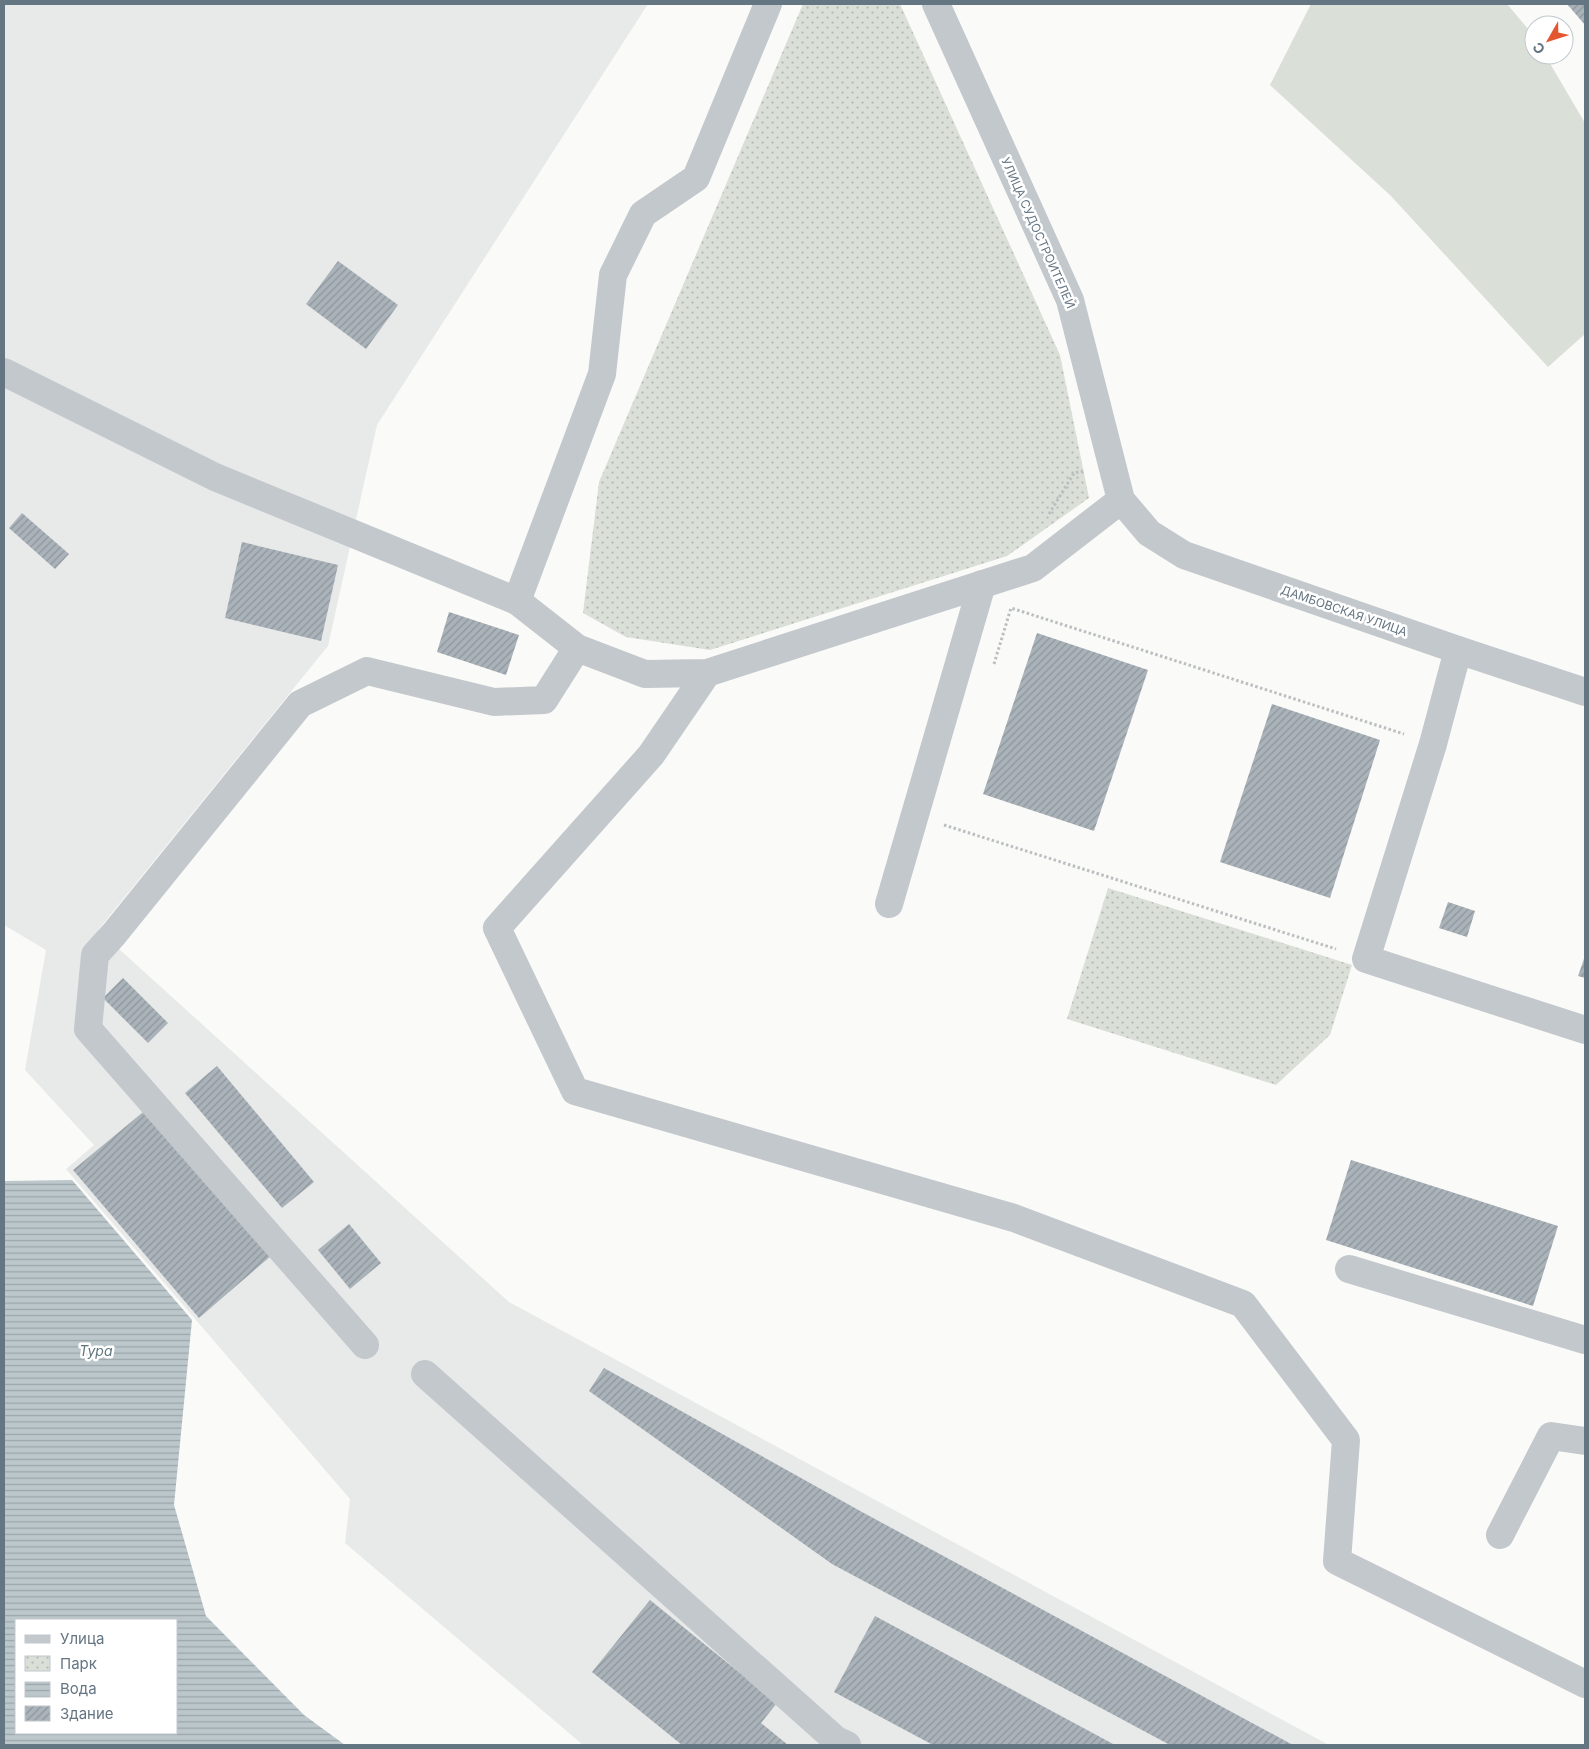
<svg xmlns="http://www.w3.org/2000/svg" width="1589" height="1749" font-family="Inter,sans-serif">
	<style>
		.built { fill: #e8e9e9 }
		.grass { fill: #dadfd7 }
		.park { fill: url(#park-dots) }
		.water { fill: url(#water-rules); fill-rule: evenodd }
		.building { fill: url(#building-hatch) }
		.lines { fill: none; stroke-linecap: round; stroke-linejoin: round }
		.path { stroke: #bbbfc2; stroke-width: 3; stroke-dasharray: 2.5 2.5; stroke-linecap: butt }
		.minor { stroke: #c3c8cc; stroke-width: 28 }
		.labels { text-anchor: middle; stroke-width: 5; stroke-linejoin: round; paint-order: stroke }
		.street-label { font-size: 12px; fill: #657683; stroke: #fff }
		.water-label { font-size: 14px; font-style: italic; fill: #60757c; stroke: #fff }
	</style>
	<defs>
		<pattern id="park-dots" width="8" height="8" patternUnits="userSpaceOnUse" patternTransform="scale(1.25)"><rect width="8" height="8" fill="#dadfd7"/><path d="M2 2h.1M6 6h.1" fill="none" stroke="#b4b9b4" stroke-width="1.8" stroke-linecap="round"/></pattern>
		<pattern id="water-rules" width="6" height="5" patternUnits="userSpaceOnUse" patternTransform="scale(1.25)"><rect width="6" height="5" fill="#bbc7cb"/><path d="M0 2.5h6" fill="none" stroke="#9ca6aa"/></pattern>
		<pattern id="building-hatch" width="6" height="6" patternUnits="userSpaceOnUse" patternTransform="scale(1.25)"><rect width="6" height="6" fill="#aab3b9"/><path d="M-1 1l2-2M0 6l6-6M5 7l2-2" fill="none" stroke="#8e969c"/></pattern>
	</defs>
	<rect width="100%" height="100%" fill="#fafaf8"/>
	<!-- built -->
	<path class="built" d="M4,4H648L377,425L328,646L98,930L509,1302L1329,1745H583L345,1543L350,1499L66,1169L94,1145L25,1070L46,950L4,925Z"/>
	<!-- grass -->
	<path class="grass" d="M1311,4H1507L1534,36V55H1545L1585,123V334L1548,367L1391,196L1270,85Z"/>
	<!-- park -->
	<g class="park">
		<path d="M803,4H900L1060,355L1089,498L1007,556L710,650L626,637L583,613L599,482Z"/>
		<path d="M1108,888L1352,965L1330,1035L1276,1085L1067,1019Z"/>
	</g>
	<!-- water -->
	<path class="water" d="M72,1180L192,1320L174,1505L206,1616L304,1715L345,1745H4V1181ZM16,1620H176V1733H16Z"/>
	<!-- building -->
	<g class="building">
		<path d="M1567,4H1585V25Z"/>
		<path d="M338,261L398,305L366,349L306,304Z"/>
		<path d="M22,513L69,554L55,569L9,528Z"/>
		<path d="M242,542L338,565L321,641L225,618Z"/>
		<path d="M449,612L519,635L506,675L437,652Z"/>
		<path d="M1037,633L1148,670L1094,831L983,794Z"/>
		<path d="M1272,704L1380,740L1330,898L1220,862Z"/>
		<path d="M1448,902L1475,911L1467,937L1439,928Z"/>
		<path d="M1585,956V978L1578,976Z"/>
		<path d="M123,978L168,1023L148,1043L103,998Z"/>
		<path d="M217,1066L314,1182L282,1208L185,1093Z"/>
		<path d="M148,1108L272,1255L199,1318L73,1170Z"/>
		<path d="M1351,1160L1558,1226L1533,1306L1326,1240Z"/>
		<path d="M349,1224L381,1263L350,1289L318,1250Z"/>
		<path d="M604,1368L862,1512L1293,1745H1170L832,1564L589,1391Z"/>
		<path d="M650,1600L777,1703L761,1723L788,1745H682L592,1672Z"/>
		<path d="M875,1616L1115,1745H933L834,1692Z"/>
	</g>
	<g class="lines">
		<!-- path -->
		<g class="path">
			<path d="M1049,514L1074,473L1083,471"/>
			<path d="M994,664L1011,608L1404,734"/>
			<path d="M944,825L1336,949"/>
		</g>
		<!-- minor -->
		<g class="minor">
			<path d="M936,4L1070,300L1121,500L1149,533L1184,555L1458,650L1585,692"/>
			<path d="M4,372L215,477L517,601L577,648L645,674L707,673L1033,568L1121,500"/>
			<path d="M517,601L602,374L613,275L643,214L696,178L768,4"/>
			<path d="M1458,650L1433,744L1366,959L1585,1030"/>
			<path d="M707,673L651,755L497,928L575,1091L1014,1218L1243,1304L1346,1440L1337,1561L1585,1684"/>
			<path d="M889,904L982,584"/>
			<path d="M1349,1269L1585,1340"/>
			<path d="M365,1345L88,1029L95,955L114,934L300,704L367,671L494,702L544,700L577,648"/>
			<path d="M425,1374L836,1740L847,1745"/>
			<path d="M1500,1535L1551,1436L1585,1441"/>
		</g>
	</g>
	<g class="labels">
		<!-- street labels -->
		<g class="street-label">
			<text transform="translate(1038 233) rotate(66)" y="4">УЛИЦА СУДОСТРОИТЕЛЕЙ</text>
			<text transform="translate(1344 611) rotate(19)" y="4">ДАМБОВСКАЯ УЛИЦА</text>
		</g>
		<!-- water labels -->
		<g class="water-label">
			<text x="96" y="1356">Тура</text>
		</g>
	</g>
	<!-- border -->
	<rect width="1589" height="1749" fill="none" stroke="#657683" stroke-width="10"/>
	<!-- legend -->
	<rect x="15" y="1619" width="162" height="115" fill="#ffffff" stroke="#c1c8cd"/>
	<rect x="25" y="1635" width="25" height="8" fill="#c3c8cc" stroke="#c1c8cd"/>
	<text x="60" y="1644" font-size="15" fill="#657683">Улица</text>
	<rect x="25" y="1656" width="25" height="15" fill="url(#park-dots)" stroke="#c1c8cd"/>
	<text x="60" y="1669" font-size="15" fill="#657683">Парк</text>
	<rect x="25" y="1682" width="25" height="15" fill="url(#water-rules)" stroke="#c1c8cd"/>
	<text x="60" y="1694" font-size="15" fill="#657683">Вода</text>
	<rect x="25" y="1706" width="25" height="15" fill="url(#building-hatch)" stroke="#c1c8cd"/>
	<text x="60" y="1719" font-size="15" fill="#657683">Здание</text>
	<!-- north arrow -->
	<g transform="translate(1549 40) rotate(231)"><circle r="24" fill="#ffffff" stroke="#c1c8cd"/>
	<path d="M0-4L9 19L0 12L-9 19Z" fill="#e4572e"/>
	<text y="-8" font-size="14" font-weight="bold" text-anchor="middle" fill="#657683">С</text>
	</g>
</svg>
